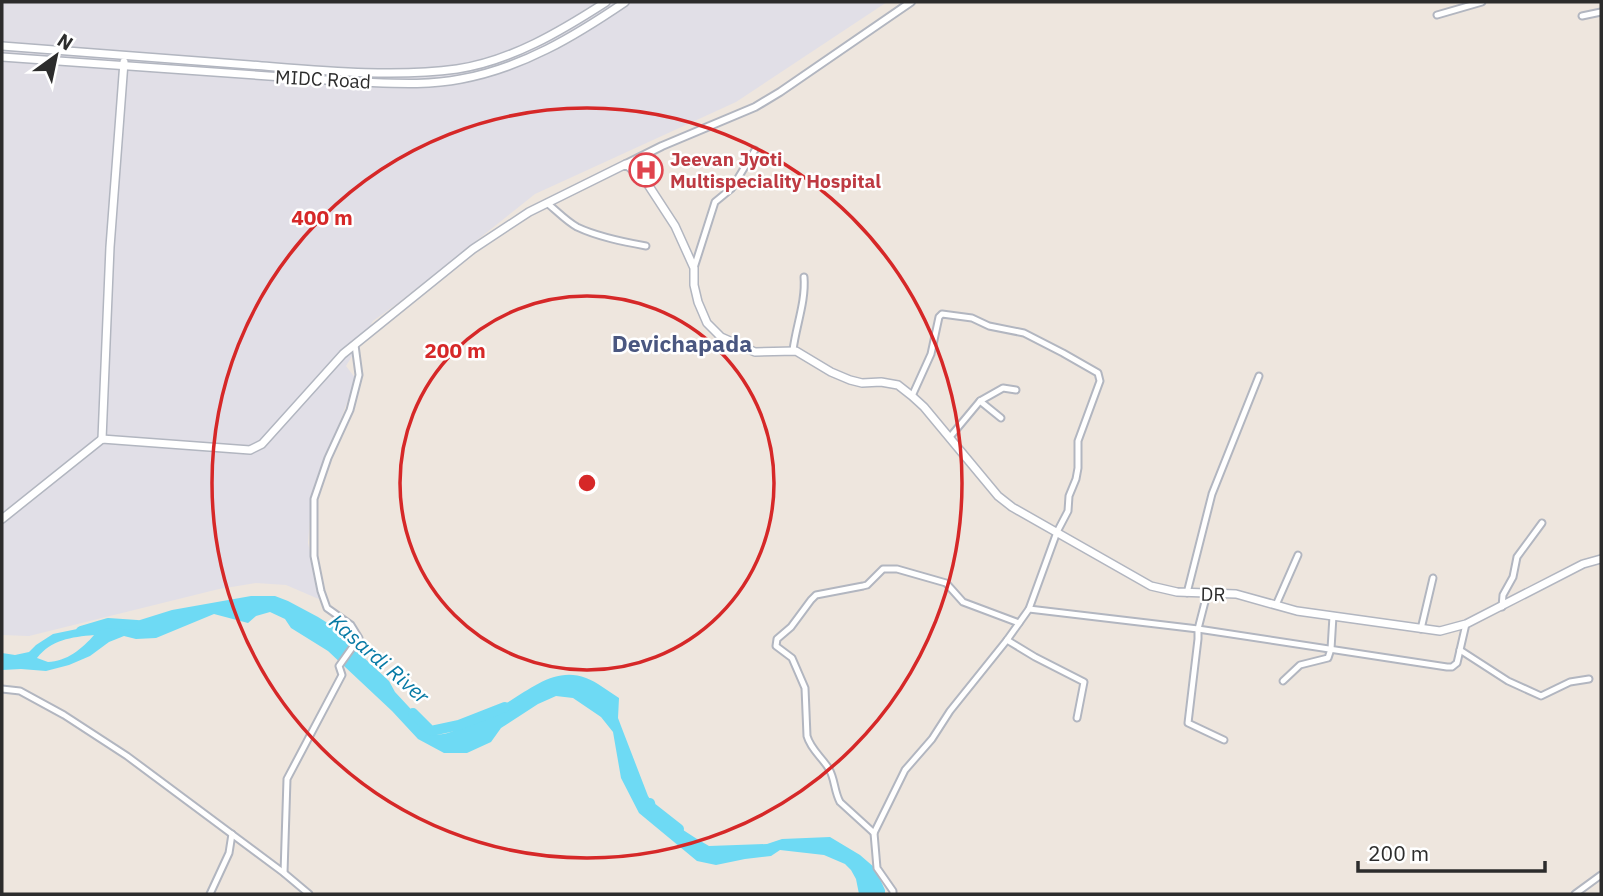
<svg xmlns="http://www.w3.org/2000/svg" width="1603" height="896" font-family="'IBM Plex Sans',sans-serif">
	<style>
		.industrial { fill: #e1dfe7 }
		.water { fill: #6edaf4; fill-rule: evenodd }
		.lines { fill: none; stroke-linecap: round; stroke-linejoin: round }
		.river { stroke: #6edaf4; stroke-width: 10 }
		.minor-casing { stroke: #b2b6c0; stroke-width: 9 }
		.tertiary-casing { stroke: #b2b6c0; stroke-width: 10 }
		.secondary-casing { stroke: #b2b6c0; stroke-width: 10 }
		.minor { stroke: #fff; stroke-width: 5 }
		.tertiary { stroke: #fff; stroke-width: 6 }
		.secondary { stroke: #fff; stroke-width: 7 }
		.ring { fill: none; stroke: #d62828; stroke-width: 3.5 }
		.labels { text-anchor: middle; stroke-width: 5; stroke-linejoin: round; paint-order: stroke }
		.street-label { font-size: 19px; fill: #2c2c2c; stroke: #fff }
		.health-label { font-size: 19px; font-weight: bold; fill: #be3a42; stroke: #fff; text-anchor: start }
		.water-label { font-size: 21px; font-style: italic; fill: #077aa5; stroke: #fff }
		.quarter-label { font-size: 23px; font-weight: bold; fill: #4a5780; stroke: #fff }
		.centre { fill: #d62828; stroke: #fff; stroke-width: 3.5 }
		.ring-label { font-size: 21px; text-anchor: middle; font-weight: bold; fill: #d62828; stroke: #fff; stroke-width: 5; stroke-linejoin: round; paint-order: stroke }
	</style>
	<rect width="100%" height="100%" fill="#eee6de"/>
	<!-- industrial -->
	<path class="industrial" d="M2,2H887L736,102L535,194L398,303L373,321L346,366L356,379L312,495L308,543L321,600L286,585L256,583L219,589L29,636L2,635Z"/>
	<!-- water -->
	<path class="water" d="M251,596H275L288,601L318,617L353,639L361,655L389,681L395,692L421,720L430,734C448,736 456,730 471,722C485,716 497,709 510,701C533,687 557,667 586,678C597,682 608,691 619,698L618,718L621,726L648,796L660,815L697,839L709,846L767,844L782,839L830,837L860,855L875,868L885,890V894H859L856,879L851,870L845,864L824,855L780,850L771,856L745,859L716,865L697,861L639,813L621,778L613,732L601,717L573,698L556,696L538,704L501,728L491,742L467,753H444L418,739L392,711L328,651L291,628L285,619L270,612L256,616L248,623L214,614L156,638L136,639L124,636L109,642L90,656L69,665L46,671L21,669L2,670V653L15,655L29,652L36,645L53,634L82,628L124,625L172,610ZM94,635C83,648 66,662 48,662C44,661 41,659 37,658C51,640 71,637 94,635Z"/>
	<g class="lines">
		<!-- river -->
		<g class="river">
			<path d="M81,631L108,623L137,625"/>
			<path d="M413,713L431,731L459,725L505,707"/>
			<path d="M650,803L651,807L679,829"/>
		</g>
		<defs>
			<g id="minor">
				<path d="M1437,15L1482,2"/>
				<path d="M1582,16L1601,12"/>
				<path d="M547,203C557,211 566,221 577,227C598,237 624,242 646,246"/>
				<path d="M694,268L715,202L732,188L755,150"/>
				<path d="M793,350C796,326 806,301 804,277"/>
				<path d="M980,401L1001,418"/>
				<path d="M950,437L980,401L1003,388L1016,390"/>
				<path d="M1187,593L1212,494L1259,376"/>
				<path d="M1207,594L1198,629V639L1188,723L1224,740"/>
				<path d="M1276,605L1298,555"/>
				<path d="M1502,607L1503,595L1513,577L1517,557L1542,523"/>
				<path d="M1029,609L1198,629L1447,667H1452L1457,663L1466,624"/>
				<path d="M1421,629L1433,578"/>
				<path d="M1007,640L1035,657L1084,682L1077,718"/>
				<path d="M1460,650L1508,681L1541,696L1570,682L1589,679"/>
				<path d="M1283,681L1300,665L1328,658L1331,649L1333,616"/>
				<path d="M2,689L20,691L64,715L127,756L284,873L309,894"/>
				<path d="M874,833L840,802C834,791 835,779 829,769C822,757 811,750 807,736L805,688L792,658L776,646L777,639L791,627L811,600L816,595L863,586L867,585L883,569H897L946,583L963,602L1019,623"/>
				<path d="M284,873L287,779L342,675L339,666L359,638L351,625L327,608L321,591L314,556V499L328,458L350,410L359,375L355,345"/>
				<path d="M210,894L229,853L232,834"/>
				<path d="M893,894V891L877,868L874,833L905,770L932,739L950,711L1007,640L1029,609L1057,532L1068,511L1069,496L1076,479L1078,468V441L1100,381L1098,373L1063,353L1024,333L989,326L972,318L942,314L939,317L931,354L912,396"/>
				<path d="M1575,894L1601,875"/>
			</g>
			<path id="tertiary" d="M626,164L662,146L755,107L780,92L911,2"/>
			<g id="secondary">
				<path d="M2,46C85,52 168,58 250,65C315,70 393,78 457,69C511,61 561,31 606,2"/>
				<path d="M2,57L354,82C390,83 426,86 461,79C522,68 575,36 625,2"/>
				<path d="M102,439L110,247L124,62"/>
				<path d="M2,519L102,439L250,450L262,444L343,354L473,249L529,212L626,164L647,183L675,226L694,268V285L698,302L707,323L721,337L755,352L796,351L831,372L850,380L862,383L881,382L898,385L912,396L924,407L998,496L1012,507L1151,586L1177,592L1236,594L1297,611L1440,631L1466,624L1583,564L1601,559"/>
			</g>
		</defs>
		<!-- minor casing -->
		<use href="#minor" class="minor-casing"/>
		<!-- tertiary casing -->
		<use href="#tertiary" class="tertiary-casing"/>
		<!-- secondary casing -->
		<use href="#secondary" class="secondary-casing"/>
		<!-- minor -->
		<use href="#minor" class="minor"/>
		<!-- tertiary -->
		<use href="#tertiary" class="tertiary"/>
		<!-- secondary -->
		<use href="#secondary" class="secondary"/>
	</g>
	<!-- distance rings -->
	<g class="ring">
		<circle cx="587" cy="483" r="187"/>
		<circle cx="587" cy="483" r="375"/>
	</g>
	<!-- icons -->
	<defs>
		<symbol id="hospital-ring" viewBox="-11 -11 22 22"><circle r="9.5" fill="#fff" stroke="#e0444e" stroke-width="1.5"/><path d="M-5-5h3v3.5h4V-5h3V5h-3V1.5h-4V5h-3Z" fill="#e0444e"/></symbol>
	</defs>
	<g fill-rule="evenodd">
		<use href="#hospital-ring" x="627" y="151" width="38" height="38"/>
	</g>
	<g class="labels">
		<!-- street labels -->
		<g class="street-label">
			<text transform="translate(323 79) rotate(3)" y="7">MIDC Road</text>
			<text transform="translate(1213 594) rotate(1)" y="7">DR</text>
		</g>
		<!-- health labels -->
		<g class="health-label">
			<text x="670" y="166">Jeevan Jyoti<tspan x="670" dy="22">Multispeciality Hospital</tspan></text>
		</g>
		<!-- water labels -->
		<g class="water-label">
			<text transform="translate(379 659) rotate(41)" y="7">Kasardi River</text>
		</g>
		<!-- quarter labels -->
		<g class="quarter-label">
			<text x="682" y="352">Devichapada</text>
		</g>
	</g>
	<circle cx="587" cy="483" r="10" class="centre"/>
	<g class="ring-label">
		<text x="322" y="225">400 m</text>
		<text x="455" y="358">200 m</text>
	</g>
	<!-- border -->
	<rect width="1603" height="896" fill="none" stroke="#2c2c2c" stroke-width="7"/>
	<!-- north arrow -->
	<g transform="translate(56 56) rotate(33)" stroke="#ffffff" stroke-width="5" paint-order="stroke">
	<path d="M0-5L12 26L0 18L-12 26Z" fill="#2c2c2c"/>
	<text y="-10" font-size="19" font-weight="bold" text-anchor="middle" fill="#2c2c2c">N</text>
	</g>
	<!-- scale -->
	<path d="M1358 861v10h187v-10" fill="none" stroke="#2c2c2c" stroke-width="3.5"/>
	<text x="1368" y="861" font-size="21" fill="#2c2c2c" stroke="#ffffff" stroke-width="5" paint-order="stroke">200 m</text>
</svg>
